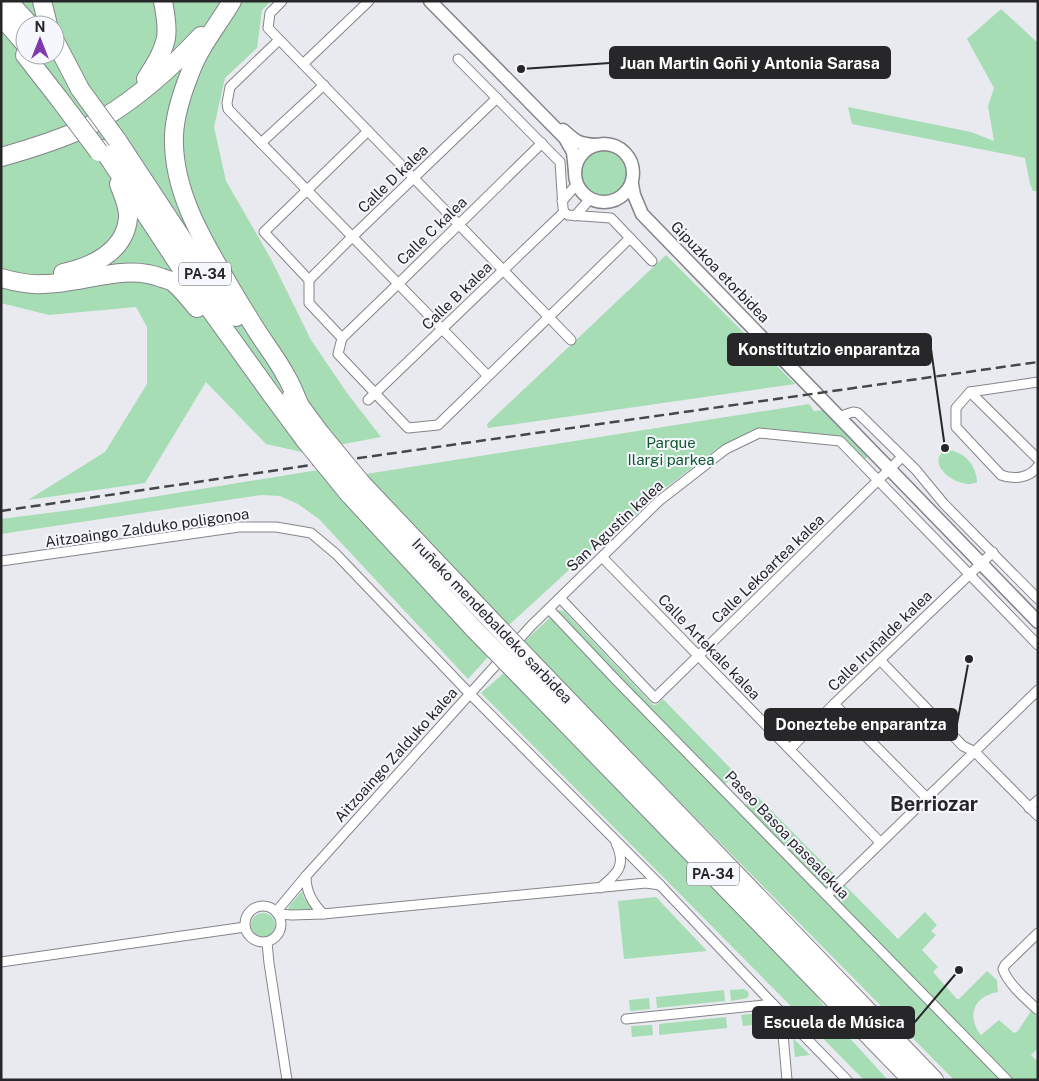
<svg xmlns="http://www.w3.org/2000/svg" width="1039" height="1081" font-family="'Public Sans',sans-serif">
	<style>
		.green { fill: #a6ddb4; fill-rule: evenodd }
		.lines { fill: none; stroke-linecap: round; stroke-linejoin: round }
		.street-casing { stroke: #83858a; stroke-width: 11 }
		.secondary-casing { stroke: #83858a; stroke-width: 15 }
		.highway-casing { stroke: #83858a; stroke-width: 20 }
		.street { stroke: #fff; stroke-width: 9 }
		.secondary { stroke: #fff; stroke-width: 12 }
		.highway { stroke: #fff; stroke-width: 18 }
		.rail { stroke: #454648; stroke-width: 2.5; stroke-dasharray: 10 5; stroke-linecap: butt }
		.highway-bridge-casing { stroke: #83858a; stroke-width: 20; stroke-linecap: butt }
		.highway-bridge { stroke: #fff; stroke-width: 18 }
		.labels { text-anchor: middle; stroke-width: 4; stroke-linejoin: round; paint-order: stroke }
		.shield { fill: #f6f7fd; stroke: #656569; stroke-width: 1 }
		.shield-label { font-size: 14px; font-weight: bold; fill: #272729 }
		.street-label { font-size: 15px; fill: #272729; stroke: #f6f7fd }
		.park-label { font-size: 15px; fill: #0d582e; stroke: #f6f7fd }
		.district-label { font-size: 20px; font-weight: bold; fill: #272729; stroke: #f6f7fd }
		.leader { fill: none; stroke: #272729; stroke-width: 2 }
		.callout-dot { fill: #272729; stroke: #f6f7fd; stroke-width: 2 }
		.callout { fill: #272729; stroke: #272729; stroke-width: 2 }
		.callout-label { font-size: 16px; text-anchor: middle; font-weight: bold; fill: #fff }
	</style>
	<rect width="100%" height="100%" fill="#e8eaef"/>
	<!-- green -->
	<g class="green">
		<path d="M1,1H271L262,10L257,48L225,78L214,127L226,181L271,259L311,340L347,393L381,437L302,452L266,444L206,382L145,483L28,500L105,452L147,384V327L136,307L49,315L1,303ZM25,25H55V55H25Z"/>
		<path d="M1001,9L1038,43V191H1033L1030,184L1025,158L852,124L848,107L971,132L994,141L988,106L994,88L967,39Z"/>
		<circle cx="605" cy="174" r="25"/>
		<path d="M666,255L795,384L488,428L487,424Z"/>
		<path d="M809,404L814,411L825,410L870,454L863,461L837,436L762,428L752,430L718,448L656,495L630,520L624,515L618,520L620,523L507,627L377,488L366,474Z"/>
		<path d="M948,450C965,452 976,465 977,482C961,491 926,467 943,451Z"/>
		<path d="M318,470L342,499L488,657L468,679L319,519L298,504L280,496L261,495L1,534V519L79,509Z"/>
		<path d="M558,610L564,611L653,705H656L663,699L736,774L724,785L745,806L756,795L898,939L925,912L937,925L931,931L936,935L922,950L938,967L933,972L957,999H959L987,971L997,980L998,992C974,996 966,1016 981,1035L999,1020L1014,1033L1018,1031L1031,1011L1038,1018V1048L1031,1055L1038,1062V1080H954L671,793L539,661L523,643Z"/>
		<path d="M505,672L811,988L835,1022L888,1080H864L481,693Z"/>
		<path d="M302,891L304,898L311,906V909L288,910L289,906Z"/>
		<path d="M656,897L707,951L624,959L618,901Z"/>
		<circle cx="263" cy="925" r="12"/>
		<path d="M744,989L748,992L749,995L747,998L731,1001L730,990Z"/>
		<path d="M724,990L725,1001L657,1008L656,997Z"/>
		<path d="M649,998L650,1009L630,1011L629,1000Z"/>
		<path d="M770,1012L771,1023L743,1026L741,1015Z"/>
		<path d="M726,1017L727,1028L659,1035V1024Z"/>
		<path d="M652,1025L653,1035L632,1037L631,1026Z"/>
		<path d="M793,1038L810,1055L795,1057Z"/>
	</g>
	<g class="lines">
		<defs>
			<g id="street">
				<path d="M282,1L270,13L268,28L571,340"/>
				<path d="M279,40L230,87L227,103L228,109L488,376"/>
				<path d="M458,59L560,162L563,208L564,212L568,215L611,218L652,261"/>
				<path d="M303,64L369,1"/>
				<path d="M368,131L264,232L309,280V303L342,338L338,354L408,428L438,425L630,238"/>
				<path d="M261,143L324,85"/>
				<path d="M562,201L577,184"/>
				<path d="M575,216L590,199"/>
				<path d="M309,280L352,237L497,98"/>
				<path d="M342,338L398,284L542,143"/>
				<path d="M1038,382L970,392L956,408V427L1001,475C1014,480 1030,478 1038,466"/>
				<path d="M970,392L1038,459"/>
				<path d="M368,400L564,212"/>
				<path d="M838,417L853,412L858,413L916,470L944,504L1038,599"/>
				<path d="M602,557L880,842"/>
				<path d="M1,561L239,527H276L311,533L336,554L469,693L660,885L773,1004L847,1080"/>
				<path d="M560,598L655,698L902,457"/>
				<path d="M549,609L617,681L1007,1080"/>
				<path d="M513,646L531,626L659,501L726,449L759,433L840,441L1038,645"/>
				<path d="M880,660L963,746L975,752L1038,816"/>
				<path d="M834,704L926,797"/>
				<path d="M790,749L834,704L993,552"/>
				<path d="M1029,808L1038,800"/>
				<path d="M306,876C306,892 312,902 323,914"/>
				<path d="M600,888C617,874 627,866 616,843"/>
				<path d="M827,895L1038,690"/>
				<circle cx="263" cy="924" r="18"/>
				<path d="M276,912L306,876L504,656"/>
				<path d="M278,914L292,915L323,914L646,883L660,885"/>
				<path d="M1038,933L1005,965L1003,969C1008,984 1026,999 1038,1010"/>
				<path d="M267,942L269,963L287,1080"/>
				<path d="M1,962L245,927"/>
				<path d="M781,1011L787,1080"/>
				<path d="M626,1019L773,1004"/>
			</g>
			<g id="secondary">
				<path d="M430,1L565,138L573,152L575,171"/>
				<path d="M563,130C576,142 579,144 596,145"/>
				<circle cx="604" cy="173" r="29"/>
				<path d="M632,184L634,195L642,214L1038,622"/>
			</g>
			<g id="highway">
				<path d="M8,1L30,25"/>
				<path d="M42,1L48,25"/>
				<path d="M232,1C218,25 199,47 190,73C182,93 175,114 174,135C172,188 200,236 226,280C235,296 245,312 255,328C265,344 277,359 286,376C291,384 295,394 299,404"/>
				<path d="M1,16L25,44"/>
				<path d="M55,41L80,89"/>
				<path d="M25,55L60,100"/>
				<path d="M146,79C154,66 163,53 166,38C168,26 165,13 163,1"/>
				<path d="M117,140L204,272L236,317"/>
				<path d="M103,149L189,280L271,394L305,440"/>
				<path d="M1,157C30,149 58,140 85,128C91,125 98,121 105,117C141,95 172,67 201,36"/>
				<path d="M63,273C91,267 125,252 128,218C129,207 123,195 119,184"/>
				<path d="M1,278C15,282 29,285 43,284C83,284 123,263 162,278C165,279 170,280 173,282C182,289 189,299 197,308"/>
				<path d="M292,395L320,433"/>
				<path d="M363,485L488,617"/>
				<path d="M349,494L474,629"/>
				<path d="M534,665L934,1080"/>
				<path d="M523,679L912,1080"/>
			</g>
		</defs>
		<!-- street casing -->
		<use href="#street" class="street-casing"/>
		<!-- secondary casing -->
		<use href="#secondary" class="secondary-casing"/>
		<!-- highway casing -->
		<use href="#highway" class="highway-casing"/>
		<!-- street -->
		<use href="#street" class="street"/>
		<!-- secondary -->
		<use href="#secondary" class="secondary"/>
		<!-- highway -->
		<use href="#highway" class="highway"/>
		<!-- rail -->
		<path class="rail" d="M1,511L359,458L1038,362"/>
		<defs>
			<g id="highway-bridge">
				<path d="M80,89L117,140"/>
				<path d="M60,100L99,152"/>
				<path d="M320,433L363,485"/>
				<path d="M305,440L349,494"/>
				<path d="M488,617L534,665"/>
				<path d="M474,629L523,679"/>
			</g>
		</defs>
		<!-- highway-bridge casing -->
		<use href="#highway-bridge" class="highway-bridge-casing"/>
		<!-- highway-bridge -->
		<use href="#highway-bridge" class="highway-bridge"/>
	</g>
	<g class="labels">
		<!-- shield labels -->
		<g class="shield">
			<rect x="179" y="262.5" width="52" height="23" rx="4"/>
			<rect x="687" y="862.5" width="52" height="23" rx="4"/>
		</g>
		<g class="shield-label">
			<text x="205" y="279">PA-34</text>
			<text x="713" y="879">PA-34</text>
		</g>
		<!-- street labels -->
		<g class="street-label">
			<text transform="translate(393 179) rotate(-44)" y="5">Calle D kalea</text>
			<text transform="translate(432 231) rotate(-44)" y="5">Calle C kalea</text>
			<text transform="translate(720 272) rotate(46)" y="5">Gipuzkoa etorbidea</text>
			<text transform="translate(457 296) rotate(-44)" y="5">Calle B kalea</text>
			<text transform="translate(615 526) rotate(-43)" y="5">San Agustin kalea</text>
			<text transform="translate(147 528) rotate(-8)" y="5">Aitzoaingo Zalduko poligonoa</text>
			<text transform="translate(768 569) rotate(-44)" y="5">Calle Lekoartea kalea</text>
			<text transform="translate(492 621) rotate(46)" y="5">Iruñeko mendebaldeko sarbidea</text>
			<text transform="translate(880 641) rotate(-44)" y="5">Calle Iruñalde kalea</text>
			<text transform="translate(709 647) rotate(46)" y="5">Calle Artekale kalea</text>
			<text transform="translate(396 755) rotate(-48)" y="5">Aitzoaingo Zalduko kalea</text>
			<text transform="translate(787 835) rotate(46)" y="5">Paseo Basoa pasealekua</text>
		</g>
		<!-- park labels -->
		<g class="park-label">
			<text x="671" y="448">Parque<tspan x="671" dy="17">Ilargi parkea</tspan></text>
		</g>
		<!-- district labels -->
		<g class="district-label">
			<text x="934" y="811">Berriozar</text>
		</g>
	</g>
	<!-- callouts -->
	<path class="leader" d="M521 69L610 63M945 448L931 349M969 659L957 724M959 970L914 1023"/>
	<g class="callout-dot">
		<circle cx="521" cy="69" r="5"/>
		<circle cx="945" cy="448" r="5"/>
		<circle cx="969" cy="659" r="5"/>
		<circle cx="959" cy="970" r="5"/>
	</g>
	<g class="callout">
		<rect x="610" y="47" width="280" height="31" rx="5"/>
		<rect x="728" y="334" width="203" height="31" rx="5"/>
		<rect x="765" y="709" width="192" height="31" rx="5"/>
		<rect x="753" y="1007" width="161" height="31" rx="5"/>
	</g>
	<g class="callout-label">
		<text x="750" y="69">Juan Martin Goñi y Antonia Sarasa</text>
		<text x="829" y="355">Konstitutzio enparantza</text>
		<text x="861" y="730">Doneztebe enparantza</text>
		<text x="834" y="1028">Escuela de Música</text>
	</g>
	<!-- border -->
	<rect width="1039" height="1081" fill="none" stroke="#272729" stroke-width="5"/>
	<!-- north arrow -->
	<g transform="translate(40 40)"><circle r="24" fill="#f6f7fd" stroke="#a3a4a8"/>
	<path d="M0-4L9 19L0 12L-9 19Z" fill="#7c39ad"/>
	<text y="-8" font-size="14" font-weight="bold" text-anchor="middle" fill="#272729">N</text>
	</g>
</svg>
